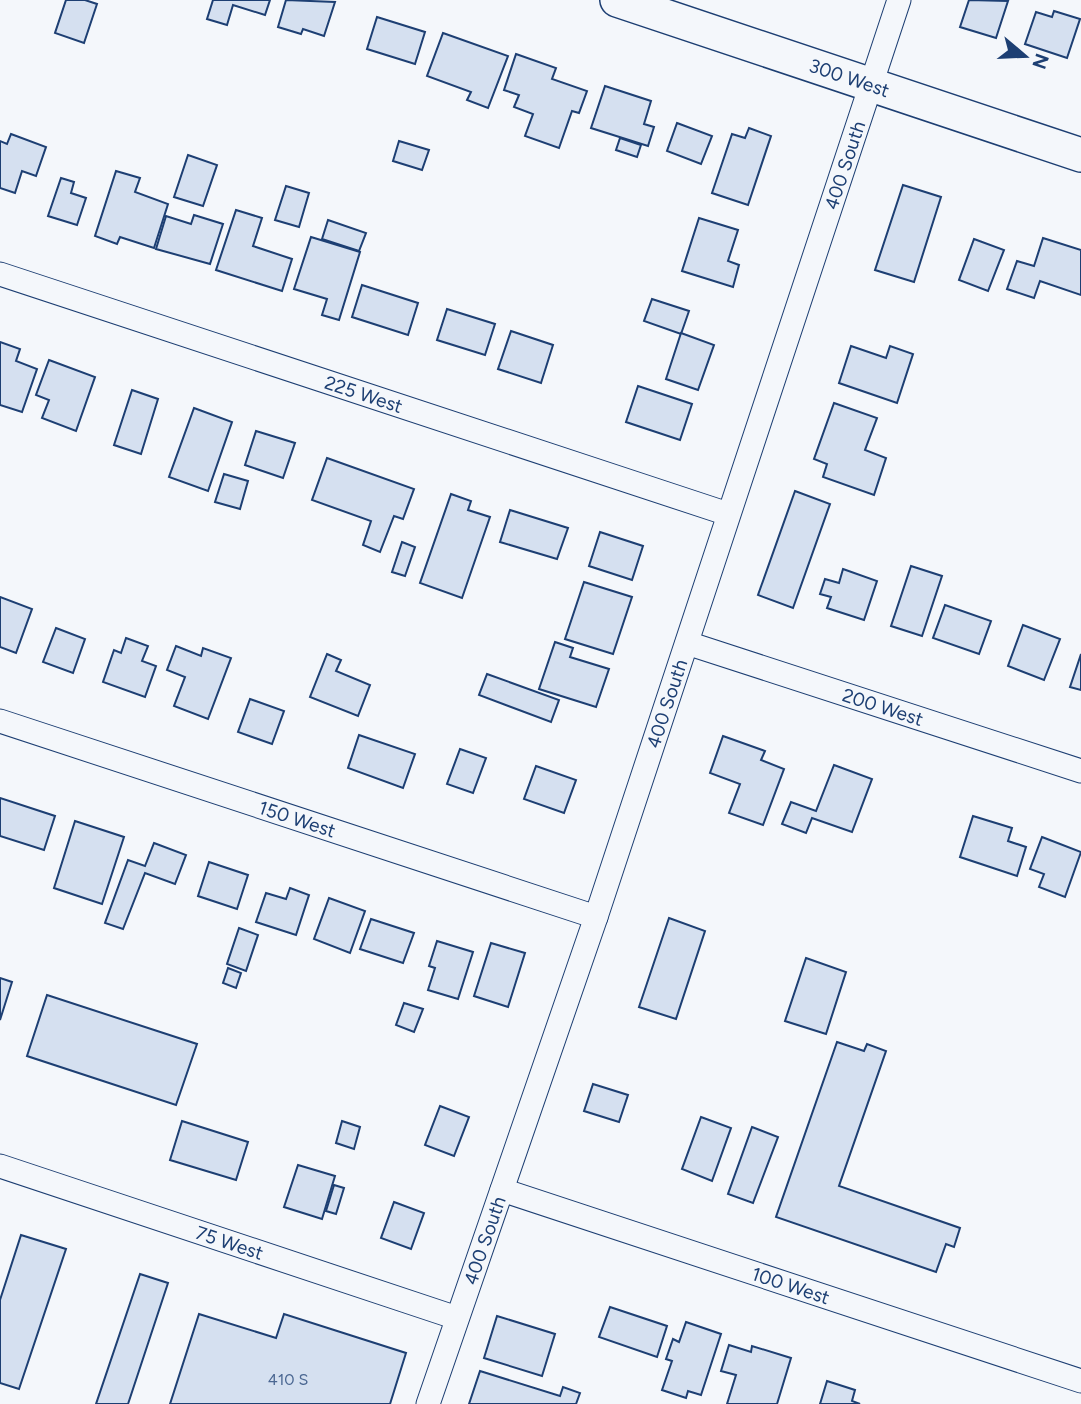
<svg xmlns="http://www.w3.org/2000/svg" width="1081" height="1404" font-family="Figtree,sans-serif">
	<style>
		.building { fill: #d5e0f0; stroke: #1d3f73; stroke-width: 2 }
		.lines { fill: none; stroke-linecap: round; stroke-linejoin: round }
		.street-casing { stroke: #1d3f73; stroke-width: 25 }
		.secondary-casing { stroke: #1d3f73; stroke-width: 36 }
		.street { stroke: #f4f7fb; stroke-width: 23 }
		.secondary { stroke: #f4f7fb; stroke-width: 33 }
		.labels { text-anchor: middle; stroke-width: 5; stroke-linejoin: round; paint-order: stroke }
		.number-label { font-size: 16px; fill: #4b6792 }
		.street-label { font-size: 19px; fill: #1d3f73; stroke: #f4f7fb }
	</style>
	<rect width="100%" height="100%" fill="#f4f7fb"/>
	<!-- building -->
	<g class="building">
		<path d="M66,0H85L97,4L84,43L55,33Z"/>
		<path d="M213,0H270L265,15L233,5L227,25L207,19Z"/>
		<path d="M286,0L335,2L324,36L303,29L301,34L278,27Z"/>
		<path d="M969,0L1008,1L996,38L960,27Z"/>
		<path d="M1054,11L1080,19L1067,58L1025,44L1036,12L1052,17Z"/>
		<path d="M377,17L425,32L415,64L367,49Z"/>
		<path d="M443,33L508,56L488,108L467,100L471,92L427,76Z"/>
		<path d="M516,54L556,68L552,79L587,91L579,113L572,111L559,148L525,136L533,114L514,107L519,95L504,90Z"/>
		<path d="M605,86L651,101L644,124L654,127L648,146L591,128Z"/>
		<path d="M677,123L712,136L701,164L667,151Z"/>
		<path d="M749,128L771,136L748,205L712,193L732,134L745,138Z"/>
		<path d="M11,134L46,147L36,176L22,171L15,193L0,188V141L7,144Z"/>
		<path d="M620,138L641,145L637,157L616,150Z"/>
		<path d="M399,141L429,150L422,170L393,161Z"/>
		<path d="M188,155L217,165L203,206L174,197Z"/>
		<path d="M116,171L140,178L135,192L168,204L154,248L120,237L117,244L95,236Z"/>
		<path d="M61,178L74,182L71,193L86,198L77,225L48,216Z"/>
		<path d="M903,185L941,197L914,282L875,270Z"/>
		<path d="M286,186L309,193L299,227L275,220Z"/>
		<path d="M236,210L262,218L253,246L292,259L282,291L216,270Z"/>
		<path d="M194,215L223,224L210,264L156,249L166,216L191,224Z"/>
		<path d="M699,218L738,230L728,261L739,265L733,287L682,271Z"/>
		<path d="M328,220L366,233L359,251L322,239Z"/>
		<path d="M311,237L360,252L339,320L322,315L327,299L294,289Z"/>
		<path d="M1043,238L1081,250V295L1040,281L1034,298L1007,289L1017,261L1034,266Z"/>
		<path d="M974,239L1004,250L988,291L959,280Z"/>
		<path d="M362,285L418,303L408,335L352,317Z"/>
		<path d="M652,299L689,311L681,334L644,321Z"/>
		<path d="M447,309L495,324L485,355L437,340Z"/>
		<path d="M511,331L553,345L541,383L498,369Z"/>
		<path d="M681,333L714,345L698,390L666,379Z"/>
		<path d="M0,342L20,349L16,361L37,369L22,412L0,405Z"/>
		<path d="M851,346L886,358L890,346L913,354L897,403L839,383Z"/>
		<path d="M49,360L95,377L76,431L42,418L49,400L36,395Z"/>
		<path d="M638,386L692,404L680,440L626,422Z"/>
		<path d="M132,390L158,399L141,454L114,445Z"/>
		<path d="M834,403L877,418L865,450L886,458L874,495L823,477L827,464L814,459Z"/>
		<path d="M194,408L232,422L208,491L169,477Z"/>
		<path d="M256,431L295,443L283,478L245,465Z"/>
		<path d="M327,458L414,489L403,519L394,516L380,552L363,545L371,521L312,500Z"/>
		<path d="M224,474L248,481L240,509L215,502Z"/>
		<path d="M795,491L830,504L793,608L758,595Z"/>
		<path d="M451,494L471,501L468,510L490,517L462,598L420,583Z"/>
		<path d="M510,510L568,528L557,559L500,542Z"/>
		<path d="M600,532L643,546L632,580L589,566Z"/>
		<path d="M402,542L415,547L405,576L392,572Z"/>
		<path d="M911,566L942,576L922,636L891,626Z"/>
		<path d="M843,569L877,581L864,620L827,608L831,597L820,594L825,579L839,583Z"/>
		<path d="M584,582L632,597L613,654L565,639Z"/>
		<path d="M0,597L32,609L16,653L0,647Z"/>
		<path d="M945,605L991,621L979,654L933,638Z"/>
		<path d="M1023,625L1060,639L1044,680L1008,666Z"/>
		<path d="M56,628L85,639L73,673L43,662Z"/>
		<path d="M126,638L148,646L142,661L156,666L145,697L103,682L114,650L121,653Z"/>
		<path d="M555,642L573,648L570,657L609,669L596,707L539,689Z"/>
		<path d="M176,646L201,656L203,648L231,658L208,719L174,706L185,677L167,670Z"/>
		<path d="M327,654L341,660L336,671L370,685L358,716L310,697Z"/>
		<path d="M1081,654V690L1070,687Z"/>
		<path d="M487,674L559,700L551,722L479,695Z"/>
		<path d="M250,699L284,711L272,744L238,732Z"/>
		<path d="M359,735L415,754L403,788L348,768Z"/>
		<path d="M723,736L765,751L761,760L784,769L763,825L729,813L740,784L710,773Z"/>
		<path d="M460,749L486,758L473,793L447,784Z"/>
		<path d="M834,765L872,779L852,832L812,818L806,833L782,824L791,802L816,811Z"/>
		<path d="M536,766L576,780L564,813L524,799Z"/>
		<path d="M0,798L55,816L44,850L0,836Z"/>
		<path d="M973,816L1012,828L1008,841L1026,847L1017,876L960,857Z"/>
		<path d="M75,821L124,837L102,904L54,888Z"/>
		<path d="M1042,837L1081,852L1065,897L1039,887L1044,874L1030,869Z"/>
		<path d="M154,843L186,855L175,884L145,873L123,929L105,923L128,860L145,866Z"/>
		<path d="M209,862L248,875L237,909L198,896Z"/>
		<path d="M290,888L309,895L296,935L256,922L266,893L286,899Z"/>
		<path d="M329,898L365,911L350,953L314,939Z"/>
		<path d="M669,918L705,931L676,1019L639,1007Z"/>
		<path d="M371,919L414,933L403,963L360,949Z"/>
		<path d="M239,928L258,935L246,971L227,964Z"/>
		<path d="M437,941L473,952L458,999L428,990L435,968L429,966Z"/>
		<path d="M491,943L525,953L508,1007L474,996Z"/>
		<path d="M806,958L846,972L826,1034L785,1021Z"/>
		<path d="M228,968L241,973L236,988L223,983Z"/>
		<path d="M0,978L12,982L0,1020Z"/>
		<path d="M47,995L197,1044L176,1105L27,1056Z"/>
		<path d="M404,1003L423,1009L414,1032L396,1025Z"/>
		<path d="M837,1042L864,1051L867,1044L886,1051L839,1186L960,1228L954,1247L946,1244L936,1272L776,1217Z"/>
		<path d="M593,1084L628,1095L619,1122L584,1111Z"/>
		<path d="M440,1106L469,1117L454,1156L425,1145Z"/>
		<path d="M701,1117L731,1128L712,1181L682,1169Z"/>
		<path d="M182,1121L248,1142L236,1180L170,1160Z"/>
		<path d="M342,1121L360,1127L354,1149L336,1143Z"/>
		<path d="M752,1127L778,1137L753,1203L728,1194Z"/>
		<path d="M298,1165L335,1176L322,1219L284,1207Z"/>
		<path d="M334,1185L344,1188L336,1214L326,1211Z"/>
		<path d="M394,1202L424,1213L411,1249L381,1238Z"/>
		<path d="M21,1235L66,1249L19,1389L0,1383V1300Z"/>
		<path d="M140,1274L168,1283L128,1404H96Z"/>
		<path d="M610,1307L667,1326L657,1357L599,1337Z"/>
		<path d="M199,1314L276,1338L284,1314L406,1353L390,1404H170Z"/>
		<path d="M497,1316L555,1334L542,1376L484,1358Z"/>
		<path d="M686,1322L721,1334L701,1395L688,1391L686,1398L662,1390L672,1361L666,1359L673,1339L679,1342Z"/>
		<path d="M729,1345L751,1352L752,1346L791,1358L777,1404H727L736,1375L721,1371Z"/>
		<path d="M480,1371L560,1396L563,1387L580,1393L576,1404H469Z"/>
		<path d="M827,1381L855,1390L852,1401L860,1404H820Z"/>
	</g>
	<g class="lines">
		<defs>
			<g id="street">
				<path id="s1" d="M0,274L728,514"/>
				<path id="s2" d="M687,643L1081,771"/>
				<path id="s3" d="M0,721L596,917"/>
				<path id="s4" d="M0,1166L457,1318"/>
				<path id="s5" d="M502,1190L1081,1381"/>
				<path id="s6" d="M428,1404L596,917L899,0"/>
			</g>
			<g id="secondary">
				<path id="s7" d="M617,0L1081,155"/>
			</g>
		</defs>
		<!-- street casing -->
		<use href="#street" class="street-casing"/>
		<!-- secondary casing -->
		<use href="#secondary" class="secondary-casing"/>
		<!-- street -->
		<use href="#street" class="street"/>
		<!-- secondary -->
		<use href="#secondary" class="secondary"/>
	</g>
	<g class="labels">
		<!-- number labels -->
		<g class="number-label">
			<text x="288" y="1385">410 S</text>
		</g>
		<!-- street labels -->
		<g class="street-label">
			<text dy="7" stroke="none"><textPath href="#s7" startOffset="245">300 West</textPath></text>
			<text dy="7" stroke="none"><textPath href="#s6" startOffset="1307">400 South</textPath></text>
			<text dy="7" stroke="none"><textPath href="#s1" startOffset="383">225 West</textPath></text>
			<text dy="7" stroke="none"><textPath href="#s6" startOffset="740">400 South</textPath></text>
			<text dy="7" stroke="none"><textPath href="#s2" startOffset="206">200 West</textPath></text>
			<text dy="7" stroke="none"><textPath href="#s3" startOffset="313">150 West</textPath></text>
			<text dy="7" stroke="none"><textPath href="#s6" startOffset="173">400 South</textPath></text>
			<text dy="7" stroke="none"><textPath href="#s4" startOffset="242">75 West</textPath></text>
			<text dy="7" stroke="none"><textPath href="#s5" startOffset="304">100 West</textPath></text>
		</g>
	</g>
	<!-- north arrow -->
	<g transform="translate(1025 56) rotate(109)" stroke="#f4f7fb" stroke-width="5" paint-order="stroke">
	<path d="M0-5L12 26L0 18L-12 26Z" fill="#1d3f73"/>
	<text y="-10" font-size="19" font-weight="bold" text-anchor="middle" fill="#1d3f73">N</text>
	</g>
</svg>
